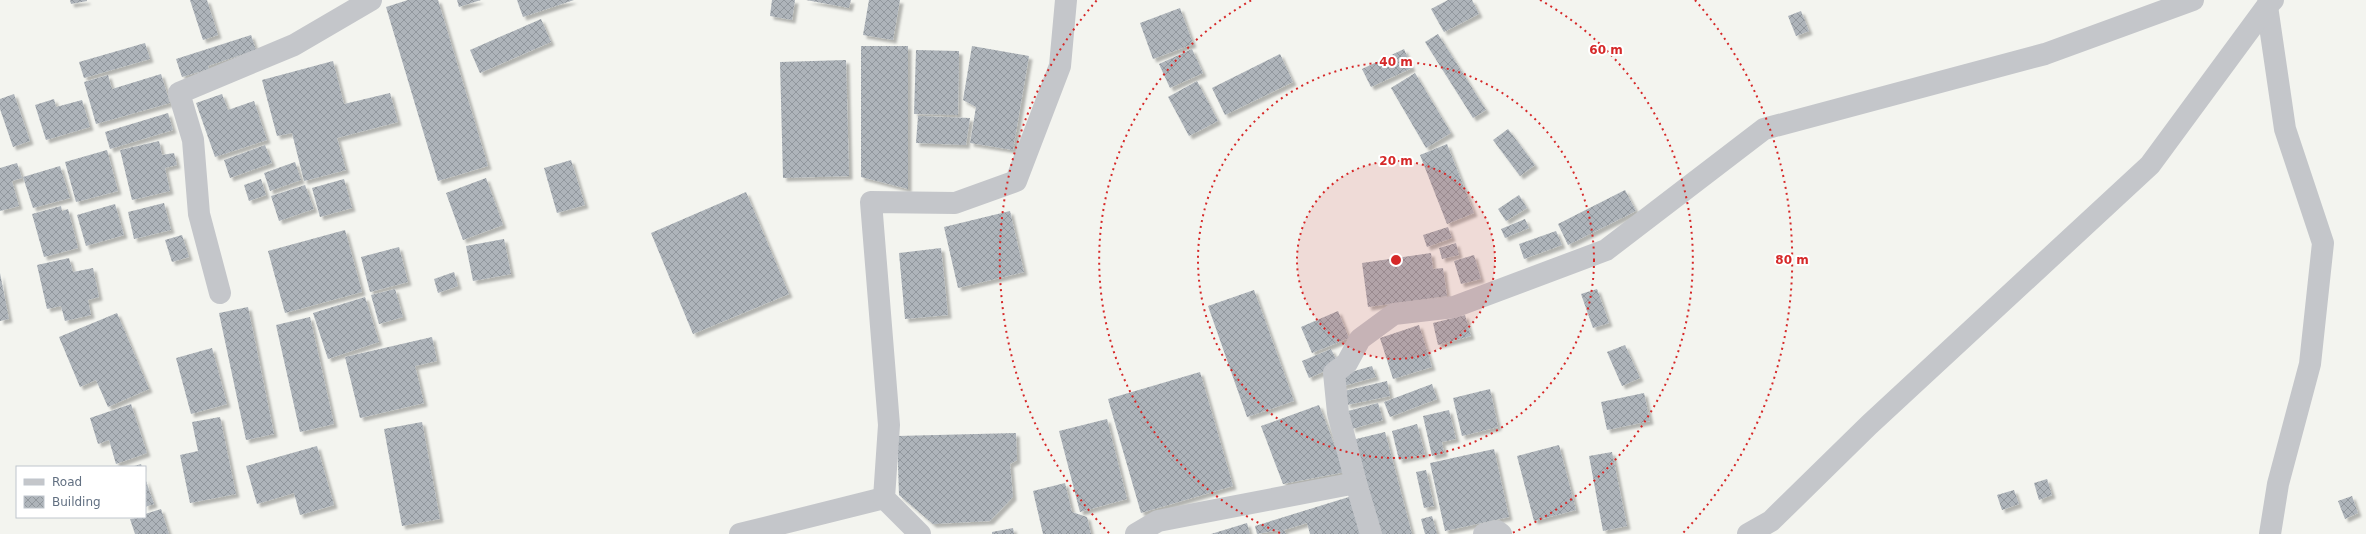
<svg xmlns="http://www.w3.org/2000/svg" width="2366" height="534" font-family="'DejaVu Sans',sans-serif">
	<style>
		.building { fill: url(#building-cross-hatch); filter: url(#shadow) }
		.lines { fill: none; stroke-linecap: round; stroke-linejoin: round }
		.minor { stroke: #c4c6ca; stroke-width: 22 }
		.ring { fill: none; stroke: #d62828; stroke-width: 2; stroke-dasharray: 2 4 }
		.centre { fill: #d62828; stroke: #fff; stroke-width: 2 }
		.ring-label { font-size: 12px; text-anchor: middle; font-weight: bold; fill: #d62828; stroke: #fff; stroke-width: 4; stroke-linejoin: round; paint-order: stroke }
	</style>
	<defs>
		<pattern id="building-cross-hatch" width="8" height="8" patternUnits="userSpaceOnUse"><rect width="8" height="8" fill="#aeb4ba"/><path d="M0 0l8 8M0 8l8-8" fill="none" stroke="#91979d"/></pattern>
		<filter id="shadow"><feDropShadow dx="3.5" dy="3.5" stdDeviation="1" flood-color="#0004"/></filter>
	</defs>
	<rect width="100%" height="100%" fill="#f3f4ef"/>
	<!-- building -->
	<g class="building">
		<path d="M70,0H87V1L71,4Z"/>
		<path d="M190,0H207L218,35L203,40Z"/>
		<path d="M408,0H438L488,166L438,181L386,7Z"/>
		<path d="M457,0H481L459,7Z"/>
		<path d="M517,0H574L523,17Z"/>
		<path d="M772,0H795L792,20L770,16Z"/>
		<path d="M806,0H851L849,8Z"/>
		<path d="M869,0H900L893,40L863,35Z"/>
		<path d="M1448,0H1472L1479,14L1444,32L1431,9Z"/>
		<path d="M1180,8L1193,44L1153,59L1140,23Z"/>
		<path d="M1801,11L1809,31L1796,36L1788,16Z"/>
		<path d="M541,19L551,42L480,73L470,50Z"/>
		<path d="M1438,34L1486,110L1473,118L1425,42Z"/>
		<path d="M251,35L256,50L208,66L209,69L182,77L176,59Z"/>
		<path d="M145,43L150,59L84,78L79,62Z"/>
		<path d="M861,46H908V189L861,177Z"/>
		<path d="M972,46L1029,56L1013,150L970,143L976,107L963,100Z"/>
		<path d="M1192,49L1203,73L1170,88L1159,64Z"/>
		<path d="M1404,49L1412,68L1371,87L1362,69Z"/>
		<path d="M916,50L959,51L958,115L914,114Z"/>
		<path d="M1280,54L1293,82L1225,115L1212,88Z"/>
		<path d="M846,60L849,176L783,178L780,62Z"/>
		<path d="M333,61L344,104L390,93L398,122L337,138L346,170L304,181L292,133L277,136L262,80Z"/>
		<path d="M1415,73L1451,133L1426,148L1391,88Z"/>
		<path d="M161,74L170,103L96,124L84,82L108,75L112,89Z"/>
		<path d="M1197,81L1218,121L1189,136L1168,97Z"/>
		<path d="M14,94L30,141L13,147L0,109V99Z"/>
		<path d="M222,94L228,110L254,101L267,140L215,157L196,103Z"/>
		<path d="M54,99L56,107L82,100L90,127L46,140L35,105Z"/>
		<path d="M168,113L173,130L110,149L105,132Z"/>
		<path d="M918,116L970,118L966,145L916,143Z"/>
		<path d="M1508,129L1535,165L1520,176L1493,140Z"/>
		<path d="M159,141L162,155L174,153L177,165L165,168L170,191L132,200L120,150Z"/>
		<path d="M1447,144L1474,213L1447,224L1420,155Z"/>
		<path d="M265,145L272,163L230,178L224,160Z"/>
		<path d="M107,150L118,191L76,202L65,162Z"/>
		<path d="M571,160L585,205L557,213L544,168Z"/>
		<path d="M295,162L301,180L270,191L264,173Z"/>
		<path d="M17,163L22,178L12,181L19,206L0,211V168Z"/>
		<path d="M60,166L70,198L33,208L23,177Z"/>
		<path d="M486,178L503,225L463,240L446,193Z"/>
		<path d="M261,179L266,195L249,201L244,185Z"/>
		<path d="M344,179L352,208L320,217L312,188Z"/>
		<path d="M305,185L314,209L279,221L271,196Z"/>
		<path d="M1625,190L1636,211L1568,245L1558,224Z"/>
		<path d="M746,192L789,294L693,334L651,233Z"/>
		<path d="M1519,195L1527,208L1506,221L1498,209Z"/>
		<path d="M164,203L171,230L134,239L128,212Z"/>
		<path d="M115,204L124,235L86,246L77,215Z"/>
		<path d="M61,206L62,211L68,209L78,248L44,257L32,214Z"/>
		<path d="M1010,211L1024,272L958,288L944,227Z"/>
		<path d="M1525,219L1529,228L1505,238L1501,229Z"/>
		<path d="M1448,227L1452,238L1427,247L1423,235Z"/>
		<path d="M345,230L362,292L285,313L268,251Z"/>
		<path d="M1556,231L1562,245L1524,259L1519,244Z"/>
		<path d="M182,235L189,257L172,262L165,240Z"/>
		<path d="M504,239L511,274L473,281L466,246Z"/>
		<path d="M1456,243L1459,255L1442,259L1439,248Z"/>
		<path d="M399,247L408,282L370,292L361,257Z"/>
		<path d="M941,248L948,315L905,319L899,253Z"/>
		<path d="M1431,253L1433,269L1443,268L1447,296L1368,307L1362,263Z"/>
		<path d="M1474,255L1481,279L1461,284L1454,261Z"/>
		<path d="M69,258L73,272L93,268L99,297L88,300L91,315L65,321L61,306L47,309L37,265Z"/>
		<path d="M454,272L458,286L438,293L434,279Z"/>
		<path d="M0,273L9,319L0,321Z"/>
		<path d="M395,289L403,317L379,324L371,295Z"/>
		<path d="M1597,289L1609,323L1593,328L1581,294Z"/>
		<path d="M1254,290L1294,401L1247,417L1208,306Z"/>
		<path d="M365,297L379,342L328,359L313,313Z"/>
		<path d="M248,307L274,434L246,440L219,313Z"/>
		<path d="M1338,311L1349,338L1312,353L1301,327Z"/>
		<path d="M117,313L149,389L108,407L96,380L80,387L59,337Z"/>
		<path d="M1465,315L1471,336L1438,345L1433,323Z"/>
		<path d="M310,317L334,424L300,432L276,325Z"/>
		<path d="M1419,325L1432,367L1393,379L1380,338Z"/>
		<path d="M432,337L437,361L415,366L424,403L360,418L345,357Z"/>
		<path d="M1625,345L1640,378L1622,386L1607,352Z"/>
		<path d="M212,348L227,404L191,414L176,358Z"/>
		<path d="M1331,349L1339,365L1309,378L1302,361Z"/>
		<path d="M1372,366L1376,377L1340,387L1337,376Z"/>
		<path d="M1200,372L1233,486L1141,513L1108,399Z"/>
		<path d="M1387,381L1390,396L1347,405L1344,391Z"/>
		<path d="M1432,384L1437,399L1390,417L1384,402Z"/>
		<path d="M1490,389L1498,427L1462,436L1453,398Z"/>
		<path d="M1644,393L1650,421L1607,430L1601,402Z"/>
		<path d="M1378,403L1383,420L1352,429L1348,411Z"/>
		<path d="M131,404L147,453L116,464L109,440L98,444L90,418Z"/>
		<path d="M1319,405L1345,472L1283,484L1261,426Z"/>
		<path d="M1449,410L1456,439L1442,442L1444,453L1432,456L1423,416Z"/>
		<path d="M220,417L236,494L190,503L180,455L198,451L192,422Z"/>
		<path d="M1107,419L1127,499L1080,512L1059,431Z"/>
		<path d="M422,422L440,519L402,526L384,429Z"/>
		<path d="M1417,424L1425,454L1399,460L1392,431Z"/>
		<path d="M1385,432L1412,534H1376L1352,440Z"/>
		<path d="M1016,433L1017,460L1010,464L1013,497L990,521L933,524L899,495L897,436Z"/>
		<path d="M1559,445L1576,510L1534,521L1517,456Z"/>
		<path d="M317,446L334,505L300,515L294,493L257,504L246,466Z"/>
		<path d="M1494,449L1509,517L1445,531L1430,463Z"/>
		<path d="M1612,452L1627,526L1603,531L1589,456Z"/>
		<path d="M141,464L142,467H131Z"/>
		<path d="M1426,470L1434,506L1424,508L1416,472Z"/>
		<path d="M145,478L154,504L145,507Z"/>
		<path d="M2047,479L2052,495L2039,500L2034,483Z"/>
		<path d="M1065,483L1072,512L1087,517L1091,534H1043L1033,491Z"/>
		<path d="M2014,490L2019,504L2002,510L1997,495Z"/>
		<path d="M1352,496L1364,534H1310L1307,523L1284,530L1286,534H1280L1278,530L1257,534L1255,526Z"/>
		<path d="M2352,496L2358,513L2345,519L2338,501Z"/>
		<path d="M161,509L169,534H135L130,519L145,517V514Z"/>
		<path d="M1432,516L1437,534H1425L1421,519Z"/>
		<path d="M1247,523L1250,534H1211Z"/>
		<path d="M1013,528L1014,534H992V532Z"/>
	</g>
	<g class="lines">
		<!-- minor -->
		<g class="minor">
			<path d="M2267,6L2285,129L2323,243L2310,364L2278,484L2270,534"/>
			<path d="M220,293L199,214L193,140L179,93L294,45L371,0"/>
			<path d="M1356,483L1338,413L1334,373L1347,363L1360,339L1394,314L1454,307L1606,250L1764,129L2045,54L2193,0"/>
			<path d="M740,534L884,498"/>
			<path d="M920,534L884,498L889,425L871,202L955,203L1016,181L1060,66L1066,0"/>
			<path d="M1136,534L1158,521L1356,483L1371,534"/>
			<path d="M1484,534L1497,531L1501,534"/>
			<path d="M1748,534L1771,521L1869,425L2150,165L2267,6L2273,0"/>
		</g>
	</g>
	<!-- distance rings -->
	<circle cx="1396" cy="260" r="99" fill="#d62828" fill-opacity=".12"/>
	<g class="ring">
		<circle cx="1396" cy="260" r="99"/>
		<circle cx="1396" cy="260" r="198"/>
		<path d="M1280 533A297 297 0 0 1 1252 0M1540 0A297 297 0 0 1 1512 533"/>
		<path d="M1109 533A396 396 0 0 1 1097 0M1695 0A396 396 0 0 1 1683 533"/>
	</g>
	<circle cx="1396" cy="260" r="6" class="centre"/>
	<g class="ring-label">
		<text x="1606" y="54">60 m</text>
		<text x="1396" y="66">40 m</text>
		<text x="1396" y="165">20 m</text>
		<text x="1792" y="264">80 m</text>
	</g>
	<!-- legend -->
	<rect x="16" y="466" width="130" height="52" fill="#ffffff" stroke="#c0c6cd"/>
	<rect x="24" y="479" width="20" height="6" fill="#c4c6ca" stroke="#c0c6cd"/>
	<text x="52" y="486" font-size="12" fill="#627082">Road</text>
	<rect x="24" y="496" width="20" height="12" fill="url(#building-cross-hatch)" stroke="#c0c6cd"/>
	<text x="52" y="506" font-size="12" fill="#627082">Building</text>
</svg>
